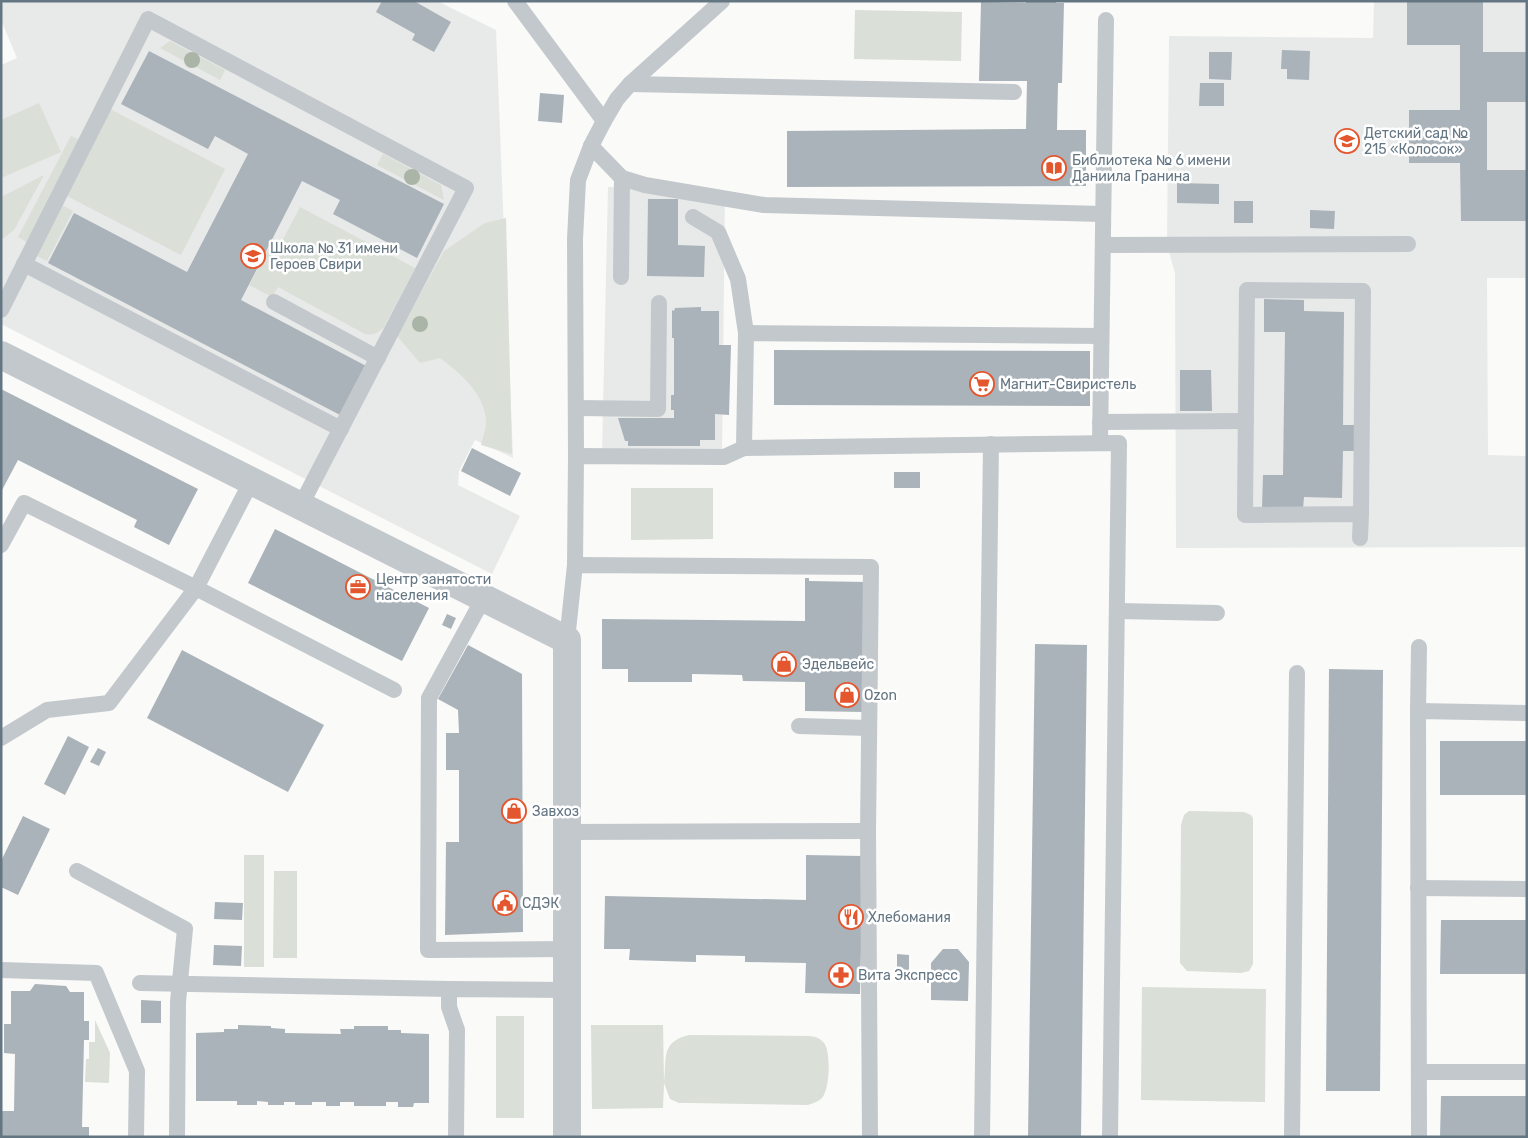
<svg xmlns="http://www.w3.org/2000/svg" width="1528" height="1138" font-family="Rubik,sans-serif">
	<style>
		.built { fill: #e8e9e9 }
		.green { fill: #dadfd7 }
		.building { fill: #aab3b9 }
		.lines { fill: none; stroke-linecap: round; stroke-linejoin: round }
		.service { stroke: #c3c8cc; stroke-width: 16 }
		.minor { stroke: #c3c8cc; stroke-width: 28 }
		.tree { fill: #aab4a7 }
		.labels { text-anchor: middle; stroke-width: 5; stroke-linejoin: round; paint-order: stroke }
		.poi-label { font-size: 14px; fill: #657683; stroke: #fff; text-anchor: start }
	</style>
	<rect width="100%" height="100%" fill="#fafaf8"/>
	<!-- built -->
	<g class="built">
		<path d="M6,1H437L496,30L513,458L475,440L459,471L458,485L520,516L492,574L1,324V65L17,58L1,20V3Z"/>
		<path d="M1374,1H1527V278H1487L1488,455L1527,456V547L1176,548L1175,273L1167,245L1169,36L1373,38Z"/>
		<path d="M608,187L725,192L722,456L602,454Z"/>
	</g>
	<!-- green -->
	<g class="green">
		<path d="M855,10L962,12L961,61L854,59Z"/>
		<path d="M170,41L225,70L220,80L160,48Z"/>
		<path d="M39,103L61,152L1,178V120Z"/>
		<path d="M110,109L225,169L181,255L65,195Z"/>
		<path d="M71,136L80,140L27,242L18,237Z"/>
		<path d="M383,154L441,185L444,200L377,165Z"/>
		<path d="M44,175L14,230L1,240V197Z"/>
		<path d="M62,205L73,211L47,261L35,255Z"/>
		<path d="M300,207L415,268L384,327C378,333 373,336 365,334L278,287L272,297L249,285L272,242L280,245Z"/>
		<path d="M506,218L512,454L481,445C483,437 487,427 486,419C483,392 460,373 440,358L420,363L397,336L444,251L485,223Z"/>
		<path d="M631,488H713V539L631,540Z"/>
		<path d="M1189,811L1244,812L1251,815L1253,818V964L1249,971L1241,973L1187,971L1180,963L1181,825L1184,815Z"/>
		<rect x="244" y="855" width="20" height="112"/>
		<path d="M274,871H297V958H273Z"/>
		<path d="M1142,987L1266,989L1265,1102L1141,1100Z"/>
		<rect x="496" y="1016" width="28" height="102"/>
		<path d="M95,1020L110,1053L109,1083L85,1082L86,1059H89V1042H95Z"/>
		<path d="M591,1025H663L664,1082C667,1059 660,1042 689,1035L810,1036C816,1037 820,1038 824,1043C831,1052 830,1089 822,1098C818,1102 813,1103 808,1105L692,1103H679L670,1099L664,1083L663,1108L592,1109Z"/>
	</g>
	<!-- building -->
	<g class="building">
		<path d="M382,1H414L451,22L434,52L412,40L415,34L376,12Z"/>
		<path d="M1026,1H1056V3H1064L1062,83H1058L1057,130H1086V186L787,187V131L1026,129L1027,81H979L981,2L1026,3Z"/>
		<path d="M1407,1H1483V52H1527V102H1487V170H1527V221H1461L1460,163H1409V110H1460V45H1407Z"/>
		<path d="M1282,50L1310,51L1309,80L1287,79V69H1281Z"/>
		<path d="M149,51L444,204L417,258L333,214L340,200L302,181L241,300L368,367L342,416L48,263L74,213L187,272L248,154L215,136L208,149L121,104Z"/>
		<path d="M1209,52H1232L1231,80L1209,79Z"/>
		<path d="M1200,83H1224V106H1199Z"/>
		<path d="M540,93L564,95L562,123L538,121Z"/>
		<path d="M1177,183L1219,184V204L1177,203Z"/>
		<path d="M648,199H678V245L705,246L704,277L647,276Z"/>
		<rect x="1234" y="201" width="19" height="22"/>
		<path d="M1310,210L1335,211L1334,229L1310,228Z"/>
		<path d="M1264,299L1304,300V311L1344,312L1343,425H1356V451H1343L1342,498L1304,497L1303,509L1262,508L1263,475H1283L1285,332H1264Z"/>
		<path d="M701,307V311H719V345H731L729,415L715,414V440H700V446H628V441H625L618,418H674V410H671V395H674V338H672V310L674,311L675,308Z"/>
		<path d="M774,350L1090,351V406L774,405Z"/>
		<path d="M1180,370H1211L1212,411H1180Z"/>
		<path d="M1,389L198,489L169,545L134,527L137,520L18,460L1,492Z"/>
		<path d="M472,448L521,473L510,496L461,471Z"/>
		<rect x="894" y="472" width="26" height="16"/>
		<path d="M275,529L429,608L402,661L248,583Z"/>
		<path d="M805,578H809V581L865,582L864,712L805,711V682L743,681L742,675L692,674V682H628V669H602V619L805,621Z"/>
		<path d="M447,614L456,618L451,629L442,625Z"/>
		<path d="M1035,644L1087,645L1081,1137H1028Z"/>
		<path d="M468,645L522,674L523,932L445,935L446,842H459V770H446V733H459L458,710L438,699Z"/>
		<path d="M182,650L324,725L288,792L147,718Z"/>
		<path d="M1329,669L1383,670L1380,1091H1326Z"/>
		<path d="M68,736L89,747L65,795L44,784Z"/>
		<rect x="1440" y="741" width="87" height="54"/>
		<path d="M98,748L106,752L99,766L90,762Z"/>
		<path d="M23,816L50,829L18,895L1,887V861Z"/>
		<path d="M806,855L863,856L860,994L805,993L806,963L745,962V956L696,955V962L629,960L630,949H604L605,896L806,900Z"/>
		<path d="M215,902L243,903L242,920L214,919Z"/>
		<path d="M1441,920H1527V974H1440Z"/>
		<path d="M214,945L242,946L241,966L213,965Z"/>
		<path d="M943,949H958L969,962L968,1001L931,1000V963Z"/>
		<path d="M897,954L909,955V981H897Z"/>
		<path d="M35,984L66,986L70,992H84V1021H89V1040H84L82,1127H89V1137H1L2,1111H14L15,1054L4,1053V1024H11V991H30Z"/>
		<path d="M141,1000L161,1001V1023H141Z"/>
		<path d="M238,1025L271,1026V1028L285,1029V1033L341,1034L340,1029H354V1026H388V1030H401V1033L429,1034V1103H414L413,1107H398V1102H386V1106H354V1102H340V1106H326V1102H312V1105H295V1102H284V1105H268V1102L257,1101V1105H237V1101H196V1033L224,1032V1029H238Z"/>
		<path d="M1441,1096H1527V1137H1440Z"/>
	</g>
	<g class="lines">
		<!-- service -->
		<g class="service">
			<path d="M515,1L604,121"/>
			<path d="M630,84L1014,92"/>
			<path d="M591,146L622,178L645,185L764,205L1102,214"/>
			<path d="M693,217L718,232L738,279L746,333"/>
			<path d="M1103,245L1408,244"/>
			<path d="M24,264L341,429"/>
			<path d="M621,277L622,178"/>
			<path d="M274,302L378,358"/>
			<path d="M1,310L148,19L466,188L300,507"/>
			<path d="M576,408L658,409L659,303"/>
			<path d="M1100,422L1246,421"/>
			<path d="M1100,443L1106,20"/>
			<path d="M744,448L746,333L1101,336"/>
			<path d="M576,456L575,239L578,180L591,146L604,121L617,99L630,84L722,1"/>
			<path d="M1360,538L1361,514L1363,291L1247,290L1245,515L1361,514"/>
			<path d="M1,545L24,503L196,588L394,690"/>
			<path d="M575,565L576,456L724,457L744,448L1119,443L1110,1137"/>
			<path d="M483,599L429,698L428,950L568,949"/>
			<path d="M1117,611L1217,613"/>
			<path d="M567,640L575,565L871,567L868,831L870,1137"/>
			<path d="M1418,711L1419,647"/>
			<path d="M799,726L869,728"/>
			<path d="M1,738L47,710L109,703L196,588L251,482"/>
			<path d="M568,832L868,831"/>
			<path d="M77,871L185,929L178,1002L177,1137"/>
			<path d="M1418,888L1527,889"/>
			<path d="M1,970L96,973L137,1071L136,1137"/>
			<path d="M140,983L449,989"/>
			<path d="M1419,1072H1527"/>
			<path d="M456,1137L457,1030L449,1007V989L567,990"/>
			<path d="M982,1137L991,444"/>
			<path d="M1292,1137L1297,673"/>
			<path d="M1419,1137L1418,711L1527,713"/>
		</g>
		<!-- minor -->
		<path class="minor" d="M1,355L567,640V1137"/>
	</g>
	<!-- trees -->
	<g class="tree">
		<circle cx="192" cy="60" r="8"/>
		<circle cx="412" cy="177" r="8"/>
		<circle cx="420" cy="324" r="8"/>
	</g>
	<!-- icons -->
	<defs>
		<symbol id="school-ring" viewBox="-11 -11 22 22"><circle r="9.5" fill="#fff" stroke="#e4572e" stroke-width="1.5"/><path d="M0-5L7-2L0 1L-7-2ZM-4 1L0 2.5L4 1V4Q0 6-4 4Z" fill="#e4572e"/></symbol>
		<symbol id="library-ring" viewBox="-11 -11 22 22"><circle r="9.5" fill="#fff" stroke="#e4572e" stroke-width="1.5"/><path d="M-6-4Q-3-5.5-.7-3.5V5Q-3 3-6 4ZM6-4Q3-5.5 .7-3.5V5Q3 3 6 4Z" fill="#e4572e"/></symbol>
		<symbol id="supermarket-ring" viewBox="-11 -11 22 22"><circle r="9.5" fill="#fff" stroke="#e4572e" stroke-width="1.5"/><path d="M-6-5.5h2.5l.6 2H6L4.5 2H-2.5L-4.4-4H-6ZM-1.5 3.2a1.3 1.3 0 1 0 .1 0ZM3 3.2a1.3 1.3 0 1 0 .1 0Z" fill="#e4572e"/></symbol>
		<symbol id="office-ring" viewBox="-11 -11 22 22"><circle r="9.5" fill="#fff" stroke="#e4572e" stroke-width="1.5"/><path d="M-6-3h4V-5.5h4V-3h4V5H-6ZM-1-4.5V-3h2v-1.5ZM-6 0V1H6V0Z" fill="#e4572e"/></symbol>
		<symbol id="shop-ring" viewBox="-11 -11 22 22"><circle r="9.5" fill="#fff" stroke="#e4572e" stroke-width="1.5"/><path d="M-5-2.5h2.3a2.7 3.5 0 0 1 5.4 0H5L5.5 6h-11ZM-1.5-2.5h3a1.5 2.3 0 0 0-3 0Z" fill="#e4572e"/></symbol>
		<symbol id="civic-ring" viewBox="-11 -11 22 22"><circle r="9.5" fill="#fff" stroke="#e4572e" stroke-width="1.5"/><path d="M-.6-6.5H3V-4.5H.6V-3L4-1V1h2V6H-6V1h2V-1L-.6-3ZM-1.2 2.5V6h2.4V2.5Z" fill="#e4572e"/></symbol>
		<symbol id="restaurant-ring" viewBox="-11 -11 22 22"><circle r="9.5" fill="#fff" stroke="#e4572e" stroke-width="1.5"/><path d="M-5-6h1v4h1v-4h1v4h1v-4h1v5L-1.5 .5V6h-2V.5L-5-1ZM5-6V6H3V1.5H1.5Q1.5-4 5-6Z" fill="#e4572e"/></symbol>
		<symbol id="pharmacy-ring" viewBox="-11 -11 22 22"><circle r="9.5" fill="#fff" stroke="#e4572e" stroke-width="1.5"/><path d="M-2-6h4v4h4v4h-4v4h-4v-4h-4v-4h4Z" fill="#e4572e"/></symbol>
	</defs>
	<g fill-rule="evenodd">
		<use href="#school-ring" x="1333" y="127" width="28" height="28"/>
		<use href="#library-ring" x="1040" y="154" width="28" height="28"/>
		<use href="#school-ring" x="239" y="242" width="28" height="28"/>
		<use href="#supermarket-ring" x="968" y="370" width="28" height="28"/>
		<use href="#office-ring" x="344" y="573" width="28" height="28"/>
		<use href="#shop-ring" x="770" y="650" width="28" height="28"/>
		<use href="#shop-ring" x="833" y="681" width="28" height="28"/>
		<use href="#shop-ring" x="500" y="797" width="28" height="28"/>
		<use href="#civic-ring" x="491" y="889" width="28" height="28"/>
		<use href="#restaurant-ring" x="837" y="903" width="28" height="28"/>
		<use href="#pharmacy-ring" x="827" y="961" width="28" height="28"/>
	</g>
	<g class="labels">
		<!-- poi labels -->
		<g class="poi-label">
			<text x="1364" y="138">Детский сад №<tspan x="1364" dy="16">215 «Колосок»</tspan></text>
			<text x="1072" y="165">Библиотека № 6 имени<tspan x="1072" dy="16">Даниила Гранина</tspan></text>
			<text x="270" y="253">Школа № 31 имени<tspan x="270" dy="16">Героев Свири</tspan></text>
			<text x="1000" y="389">Магнит-Свиристель</text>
			<text x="376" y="584">Центр занятости<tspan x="376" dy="16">населения</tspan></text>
			<text x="802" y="669">Эдельвейс</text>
			<text x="864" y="700">Ozon</text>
			<text x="532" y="816">Завхоз</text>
			<text x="522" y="908">СДЭК</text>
			<text x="868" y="922">Хлебомания</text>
			<text x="858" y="980">Вита Экспресс</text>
		</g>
	</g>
	<!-- border -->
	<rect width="1528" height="1138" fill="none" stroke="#657683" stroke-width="5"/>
</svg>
